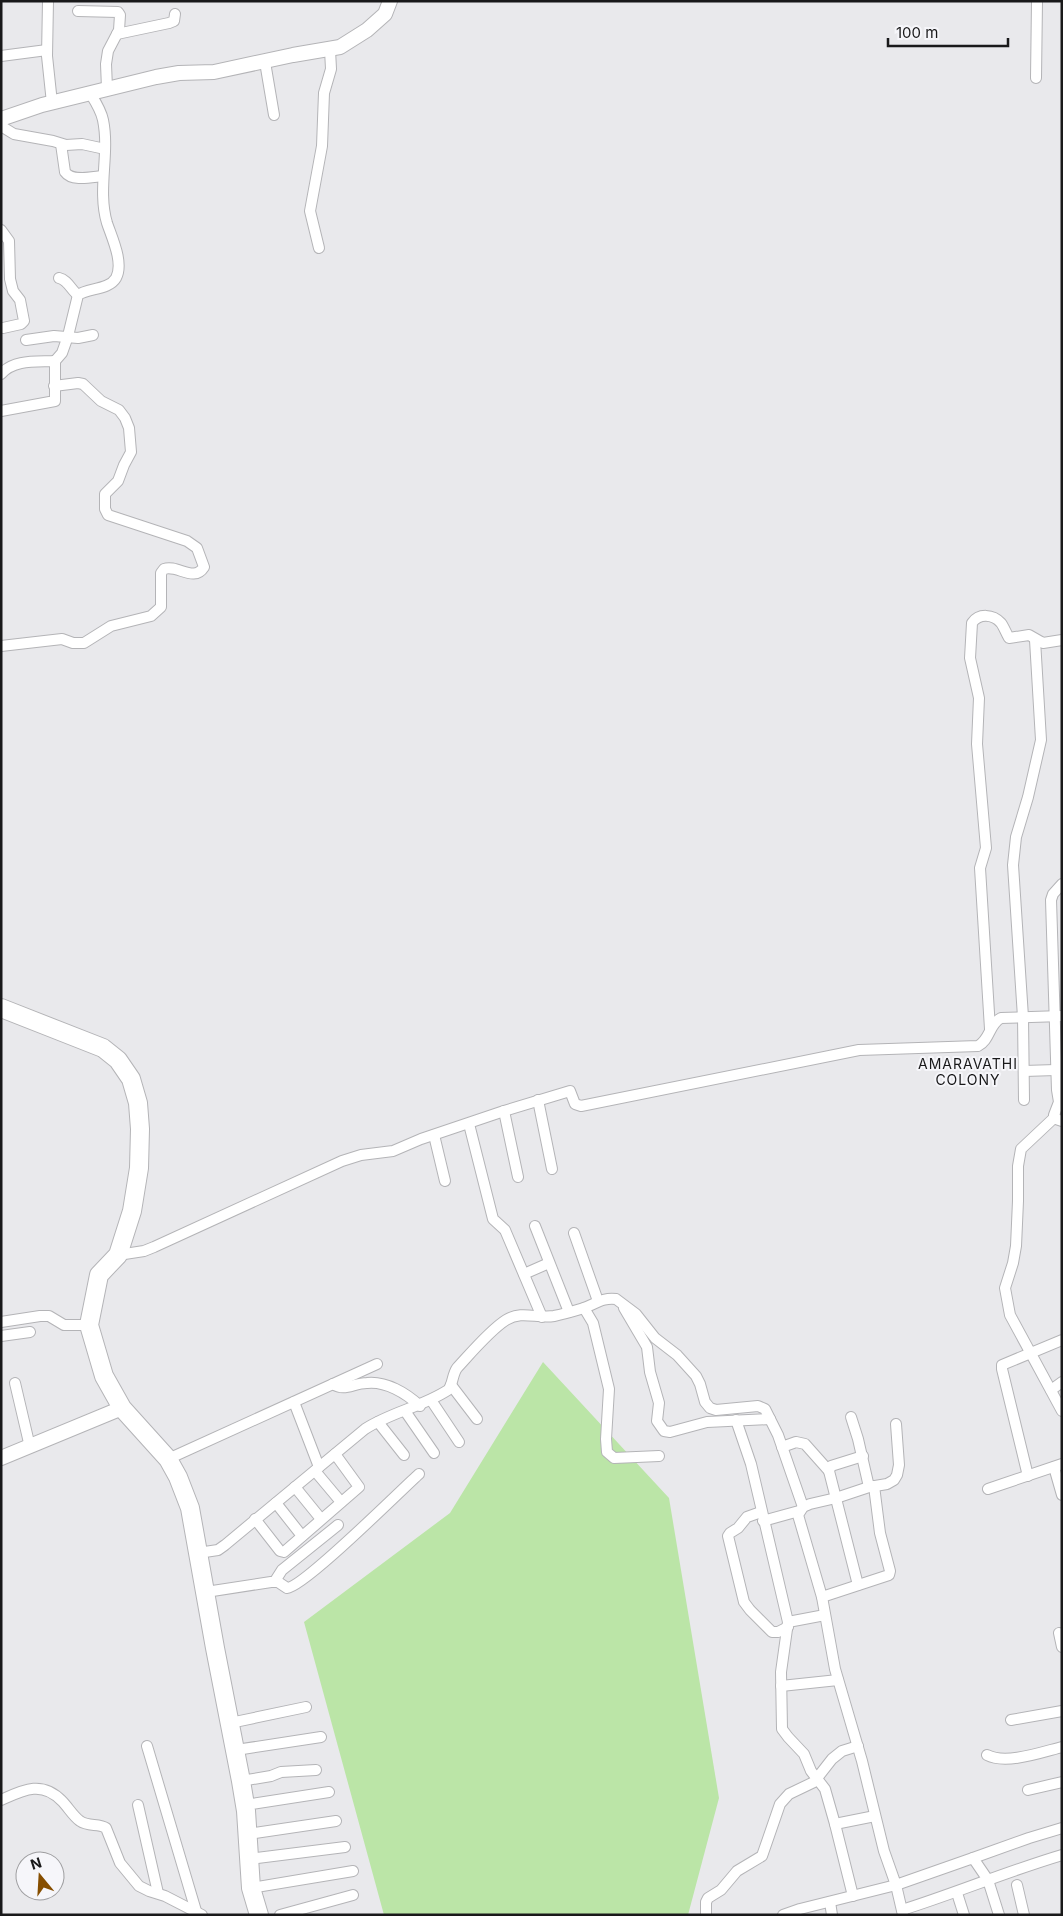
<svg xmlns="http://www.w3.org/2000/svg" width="1063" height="1916" font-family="Inter,sans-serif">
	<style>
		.green { fill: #bbe5a7 }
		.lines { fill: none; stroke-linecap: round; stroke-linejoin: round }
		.street-casing { stroke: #b4b4b7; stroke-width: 12 }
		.secondary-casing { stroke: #b4b4b7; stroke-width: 16 }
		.highway-casing { stroke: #b4b4b7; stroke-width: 20 }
		.street { stroke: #fff; stroke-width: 10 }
		.secondary { stroke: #fff; stroke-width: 14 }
		.highway { stroke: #fff; stroke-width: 18 }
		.labels { text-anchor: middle; stroke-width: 4; stroke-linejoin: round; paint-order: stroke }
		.neighbourhood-label { font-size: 14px; letter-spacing: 1px; fill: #19191a; stroke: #f6f6fa }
	</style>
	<rect width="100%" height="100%" fill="#e9e9ec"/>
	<!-- green -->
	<path class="green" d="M543,1362L669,1498L719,1798L688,1915H384L304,1622L450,1513Z"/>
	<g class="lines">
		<defs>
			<g id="street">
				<path d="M48,1L47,56L52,103"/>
				<path d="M78,11L118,12L120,15L119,30L108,51L106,64L107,88"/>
				<path d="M117,34L169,23L174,21L175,14"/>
				<path d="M1,56L47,50"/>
				<path d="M265,62L274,115"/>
				<path d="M1036,78L1037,1"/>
				<path d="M1,126L14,134L53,141L66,145L82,144L105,149"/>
				<path d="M61,144L65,172C72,182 92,177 103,176"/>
				<path d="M1,230L9,241L10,279L13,291L20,300L24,321L21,324L3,328"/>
				<path d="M319,248L310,211L322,146L324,93L331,69L330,50"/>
				<path d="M59,278C68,280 71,290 78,295"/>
				<path d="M26,340L54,336L78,338L93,335"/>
				<path d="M1,374C14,359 37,362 55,361"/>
				<path d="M1,411L55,401V361L62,353L68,336L78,295C88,288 109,290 116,278C124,263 112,238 107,223C97,189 110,154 103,120C101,110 95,101 90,93"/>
				<path d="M1,646L62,639L73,643H84L111,626L151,616L161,607V573L164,569C177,564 194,583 204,567L197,548L187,541L108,515L105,509V494L118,481L124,465L131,452L129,428L125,418L119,410L101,401L83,384L78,383L54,386"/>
				<path d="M1062,884L1053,894L1051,900L1057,1090L1059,1102L1054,1115L1056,1119L1062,1121"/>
				<path d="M990,1029L980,868L986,848L977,744L979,698L970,658L972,623C979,613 993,614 1001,623C1004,627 1006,633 1009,638L1029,635L1043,643L1062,640"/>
				<path d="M1024,1071L1056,1070"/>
				<path d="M538,1100L552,1169"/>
				<path d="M1024,1100L1023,1017L1013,865L1016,837L1028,797L1041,740L1035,640"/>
				<path d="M504,1111L518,1177"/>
				<path d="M1055,1117L1021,1149L1018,1166V1201L1016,1246L1013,1263L1005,1288L1010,1315L1062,1411"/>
				<path d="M469,1124L493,1219L505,1230L542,1317"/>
				<path d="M434,1135L445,1181"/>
				<path d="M535,1226L569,1312"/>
				<path d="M574,1233L598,1301"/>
				<path d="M118,1255L144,1251L154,1247L342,1161L361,1155L393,1151L421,1139L504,1111L570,1091L575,1104L581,1106L859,1050L978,1046C990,1040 989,1024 1001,1018L1062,1016"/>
				<path d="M524,1274L549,1263"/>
				<path d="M584,1308L593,1323L609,1389L606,1439L607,1452L614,1458L659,1456"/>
				<path d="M624,1308L647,1347L650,1372L659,1403L657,1421L664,1431L670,1432L707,1422L770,1419"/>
				<path d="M1,1322L40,1316H49L64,1325H89"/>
				<path d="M1,1336L30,1332"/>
				<path d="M15,1383L30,1447"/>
				<path d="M333,1384C345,1392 353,1383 367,1383C386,1381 406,1393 420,1406"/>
				<path d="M451,1385L477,1419"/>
				<path d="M1051,1390L1062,1382"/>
				<path d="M431,1400L459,1442"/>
				<path d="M294,1402L319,1467"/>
				<path d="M405,1411L434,1453"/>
				<path d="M851,1417L858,1439L869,1487"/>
				<path d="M736,1420L751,1464L788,1622L781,1672L782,1729L788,1737L804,1754L811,1771L825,1789L835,1824L853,1896"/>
				<path d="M378,1422L404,1455"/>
				<path d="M896,1424L899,1465L897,1475L894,1480L887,1484L869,1487L836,1498L810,1504L803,1507L798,1515L822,1597L835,1669L862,1761L884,1851L896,1885L973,1858L988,1880L999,1915"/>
				<path d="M782,1447L796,1442L805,1444L829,1471"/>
				<path d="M168,1459L377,1364"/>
				<path d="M1054,1467L1062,1495"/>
				<path d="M315,1471L341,1502"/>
				<path d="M1028,1476L1002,1369V1365L1062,1340"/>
				<path d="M295,1487L321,1519"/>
				<path d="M988,1489L1062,1464"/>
				<path d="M276,1503L302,1536"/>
				<path d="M761,1512L747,1517L738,1528L730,1533L728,1536L744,1602L750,1610L772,1632H778L788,1627"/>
				<path d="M255,1519L280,1551L284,1552L359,1487L335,1454"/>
				<path d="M763,1521L799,1511"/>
				<path d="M198,1553L218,1550L225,1545L365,1429C391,1412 422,1407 448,1390C453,1385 452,1375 457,1368C470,1354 490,1330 506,1320C522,1310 537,1319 554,1316C564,1314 574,1311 584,1308C595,1304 604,1297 616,1299L636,1314L655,1338L677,1355L696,1376L700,1384L705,1402L710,1408L716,1410L758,1406L765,1409L778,1435L803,1507"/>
				<path d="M275,1581L282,1570L338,1525"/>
				<path d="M858,1585L829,1471L831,1466L863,1456"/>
				<path d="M206,1592L271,1582H278L287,1588C304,1587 400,1491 419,1474"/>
				<path d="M822,1597L889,1575L890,1571L880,1533L874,1486"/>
				<path d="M788,1622L825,1615"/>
				<path d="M1059,1633L1062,1647"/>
				<path d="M781,1686L838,1680"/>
				<path d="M1011,1720L1062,1711"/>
				<path d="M230,1723L306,1707"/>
				<path d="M147,1746L196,1911"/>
				<path d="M236,1750L321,1737"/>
				<path d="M987,1755C1006,1765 1042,1752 1062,1747"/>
				<path d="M241,1781L271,1776L281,1772L316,1770"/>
				<path d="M1028,1790L1062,1782"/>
				<path d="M1,1800C23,1790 42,1780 62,1801C68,1807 73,1816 80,1821C88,1827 99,1823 106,1828L120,1863L139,1886L149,1891L165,1896L202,1915"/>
				<path d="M138,1805L158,1893"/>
				<path d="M245,1805L329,1792"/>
				<path d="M835,1824L875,1816"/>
				<path d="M248,1834L336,1821"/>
				<path d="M973,1858L1029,1838L1062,1828"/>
				<path d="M249,1859L345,1847"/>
				<path d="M1017,1885L1024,1915"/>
				<path d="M251,1888L353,1871"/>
				<path d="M957,1893L964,1915"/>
				<path d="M830,1902L832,1915"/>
				<path d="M902,1910C956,1893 1008,1871 1062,1855"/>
				<path d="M280,1915L353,1895"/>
				<path d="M706,1915V1902L708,1898L721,1890L737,1871L762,1856L780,1804L789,1794L814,1782L832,1759L842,1751L858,1746"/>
				<path d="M783,1915L800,1909L896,1885L903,1915"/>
			</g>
			<g id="secondary">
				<path d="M1,119L42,105L156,77L179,73L214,72L293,55L340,47L367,30L385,14L390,1"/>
				<path d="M1,1458L122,1408"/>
			</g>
			<path id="highway" d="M1,1008L103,1048L118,1060L131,1079L138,1103L140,1129L139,1168L132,1211L118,1255L99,1275L89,1325L104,1376L122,1408L168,1459L178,1477L190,1508L215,1648L241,1781L246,1811L251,1888L259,1915"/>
		</defs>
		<!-- street casing -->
		<use href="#street" class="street-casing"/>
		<!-- secondary casing -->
		<use href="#secondary" class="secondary-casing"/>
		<!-- highway casing -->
		<use href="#highway" class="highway-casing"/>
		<!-- street -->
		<use href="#street" class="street"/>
		<!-- secondary -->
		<use href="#secondary" class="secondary"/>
		<!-- highway -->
		<use href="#highway" class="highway"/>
	</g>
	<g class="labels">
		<!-- neighbourhood labels -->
		<g class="neighbourhood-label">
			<text x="968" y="1069">AMARAVATHI<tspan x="968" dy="16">COLONY</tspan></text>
		</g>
	</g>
	<!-- border -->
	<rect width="1063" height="1916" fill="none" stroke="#19191a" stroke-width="5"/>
	<!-- north arrow -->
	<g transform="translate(40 1876) rotate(342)"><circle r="24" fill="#f6f6fa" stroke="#9e9ea0"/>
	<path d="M0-4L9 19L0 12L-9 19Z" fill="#864e00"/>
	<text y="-8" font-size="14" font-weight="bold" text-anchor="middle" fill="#19191a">N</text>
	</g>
	<!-- scale -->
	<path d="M888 38v8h120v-8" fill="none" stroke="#19191a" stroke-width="2.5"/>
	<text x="896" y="38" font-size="15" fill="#19191a" stroke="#f6f6fa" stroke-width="4" paint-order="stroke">100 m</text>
</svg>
